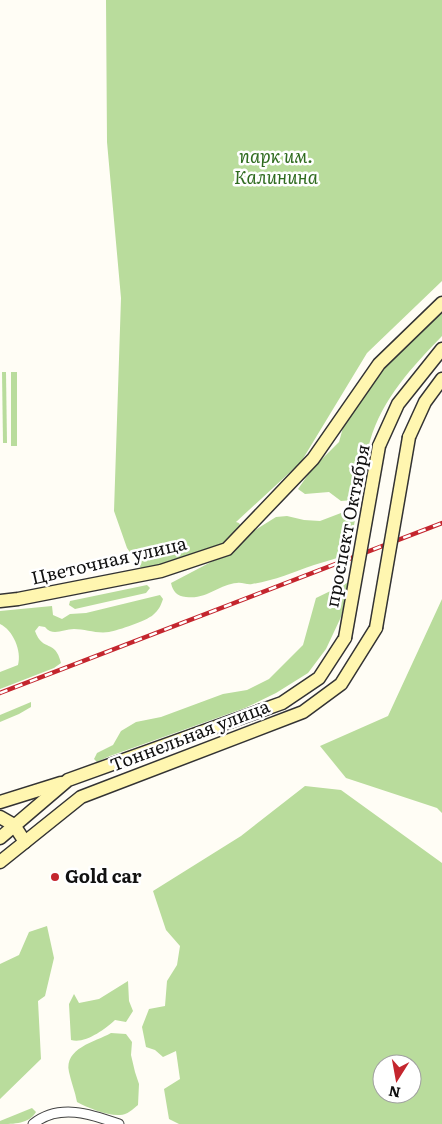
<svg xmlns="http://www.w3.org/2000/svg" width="442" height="1124" font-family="Literata,serif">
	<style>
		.forest { fill: #b9dc9c; fill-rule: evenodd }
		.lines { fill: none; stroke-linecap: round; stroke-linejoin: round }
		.street-casing { stroke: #444; stroke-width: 11 }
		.secondary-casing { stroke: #333; stroke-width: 15 }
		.street { stroke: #fff; stroke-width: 9 }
		.secondary { stroke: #fff6b0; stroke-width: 12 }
		.rail-casing { stroke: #c4262e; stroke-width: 4.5 }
		.rail { stroke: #fff; stroke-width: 2.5; stroke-dasharray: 8; stroke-linecap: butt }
		.secondary-bridge-casing { stroke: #333; stroke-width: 15; stroke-linecap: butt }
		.secondary-bridge { stroke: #fff6b0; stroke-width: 12 }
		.poi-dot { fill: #c4262e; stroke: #fff; stroke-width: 2 }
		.labels { text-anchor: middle; stroke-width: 5; stroke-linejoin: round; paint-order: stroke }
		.park-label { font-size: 18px; font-style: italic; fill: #2f6b1f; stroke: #fff }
		.street-label { font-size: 18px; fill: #111; stroke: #fff }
		.poi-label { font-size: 18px; font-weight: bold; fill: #111; stroke: #fff; text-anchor: start }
	</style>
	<rect width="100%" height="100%" fill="#fffdf5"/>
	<!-- forest -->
	<g class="forest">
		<path d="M106,0H442V281L367,353L301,462L236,522L239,523L242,528L222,546L143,571L127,548L114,511L121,298L107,142Z"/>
		<path d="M442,312V336C413,366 382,399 370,441C364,463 365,479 353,500L341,501L329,492L305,494L298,489L312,469L339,442L344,424L379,371Z"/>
		<path d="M2,372H6L7,443H3Z"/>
		<rect x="11" y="372" width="6" height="74"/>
		<path d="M341,513L355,519L350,553C339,558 326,561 314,565C294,572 273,581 252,584C247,585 242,582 237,583C219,584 207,600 186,597C177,596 173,592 171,583L230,552L249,534L276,517L287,516L304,520L320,521Z"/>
		<path d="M349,582L341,617L326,649L308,673L276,693L245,708L110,756L97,762L94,759L97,753L113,745L121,731L136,722L161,717L223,694L247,690L269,679L303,645L316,598Z"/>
		<path d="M147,585L150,588L146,593L75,609L69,605L70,601Z"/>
		<path d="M160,595L163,599C161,605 159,610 153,615C146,621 119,630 109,632C97,634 85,629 74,629C63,629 53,637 45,627L39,626L35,631C43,653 55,638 61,663L54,668L0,689V672L18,665C22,651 13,630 0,624V611L52,606L53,615L62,619L70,614L86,613Z"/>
		<path d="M442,599V813L437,808L346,778L320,746L388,716Z"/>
		<path d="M31,702V707L19,714L0,722V715Z"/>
		<path d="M305,786L341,790L442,863V1124H179L169,1119L164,1089L180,1079L176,1051L163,1057L155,1050L146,1047L142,1027L149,1009L165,1006L167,981L177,965L180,946L166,930L153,891L241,836ZM382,1064H412V1094H382Z"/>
		<path d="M47,926L54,958L45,996L38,1001L41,1059L0,1099V964L19,955L29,932Z"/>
		<path d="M128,981L129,1001L133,1011L126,1022L115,1020C104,1030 85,1044 71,1040L69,1004L74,994L79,1003L99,999Z"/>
		<path d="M111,1033L126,1034L132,1042L131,1055L135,1072L139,1084L138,1105C133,1109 127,1115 120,1115C108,1116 88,1108 77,1102C75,1091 71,1082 69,1072C64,1048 95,1042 111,1033Z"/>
		<path d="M32,1108L36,1112C29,1124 14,1124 0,1124V1121Z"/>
	</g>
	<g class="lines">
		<defs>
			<path id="street" d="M33,1124C59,1103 91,1114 119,1124"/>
			<g id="secondary">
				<path d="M409,437L425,402L442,379"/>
				<path d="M379,446L398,404L442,349"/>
				<path d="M0,601L18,599L161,571L227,549L313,459L379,364L442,303"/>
				<path d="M0,802L61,783"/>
				<path d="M0,817L14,825L25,842"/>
				<path d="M0,838L68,780L282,703L319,678L345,638"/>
				<path d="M0,862L81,797L303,712L341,684L376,628"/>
			</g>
		</defs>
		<!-- street casing -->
		<use href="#street" class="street-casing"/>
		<!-- secondary casing -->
		<use href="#secondary" class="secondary-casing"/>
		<!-- street -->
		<use href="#street" class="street"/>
		<!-- secondary -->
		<use href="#secondary" class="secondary"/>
		<defs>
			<path id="rail" d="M0,693L442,523"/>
		</defs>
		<!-- rail casing -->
		<use href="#rail" class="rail-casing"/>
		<!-- rail -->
		<use href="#rail" class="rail"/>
		<defs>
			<g id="secondary-bridge">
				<path d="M376,628L409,437"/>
				<path d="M345,638L379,446"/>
			</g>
		</defs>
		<!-- secondary-bridge casing -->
		<use href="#secondary-bridge" class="secondary-bridge-casing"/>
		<!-- secondary-bridge -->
		<use href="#secondary-bridge" class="secondary-bridge"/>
	</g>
	<!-- markers -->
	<circle class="poi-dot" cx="55" cy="877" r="5"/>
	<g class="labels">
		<!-- park labels -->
		<g class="park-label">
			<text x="276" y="163">парк им.<tspan x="276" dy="21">Калинина</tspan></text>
		</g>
		<!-- street labels -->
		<g class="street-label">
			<text transform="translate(348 526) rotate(-79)" y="6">проспект Октября</text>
			<text transform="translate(109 561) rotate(-13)" y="6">Цветочная улица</text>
			<text transform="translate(190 736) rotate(-21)" y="6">Тоннельная улица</text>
		</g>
		<!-- poi labels -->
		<g class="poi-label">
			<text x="65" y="883">Gold car</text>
		</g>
	</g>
	<!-- north arrow -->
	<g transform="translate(397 1079) rotate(191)"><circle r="24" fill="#ffffff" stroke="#a0a0a0"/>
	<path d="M0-4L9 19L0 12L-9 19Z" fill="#c4262e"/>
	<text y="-8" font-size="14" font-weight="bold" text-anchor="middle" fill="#111111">N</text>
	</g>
</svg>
